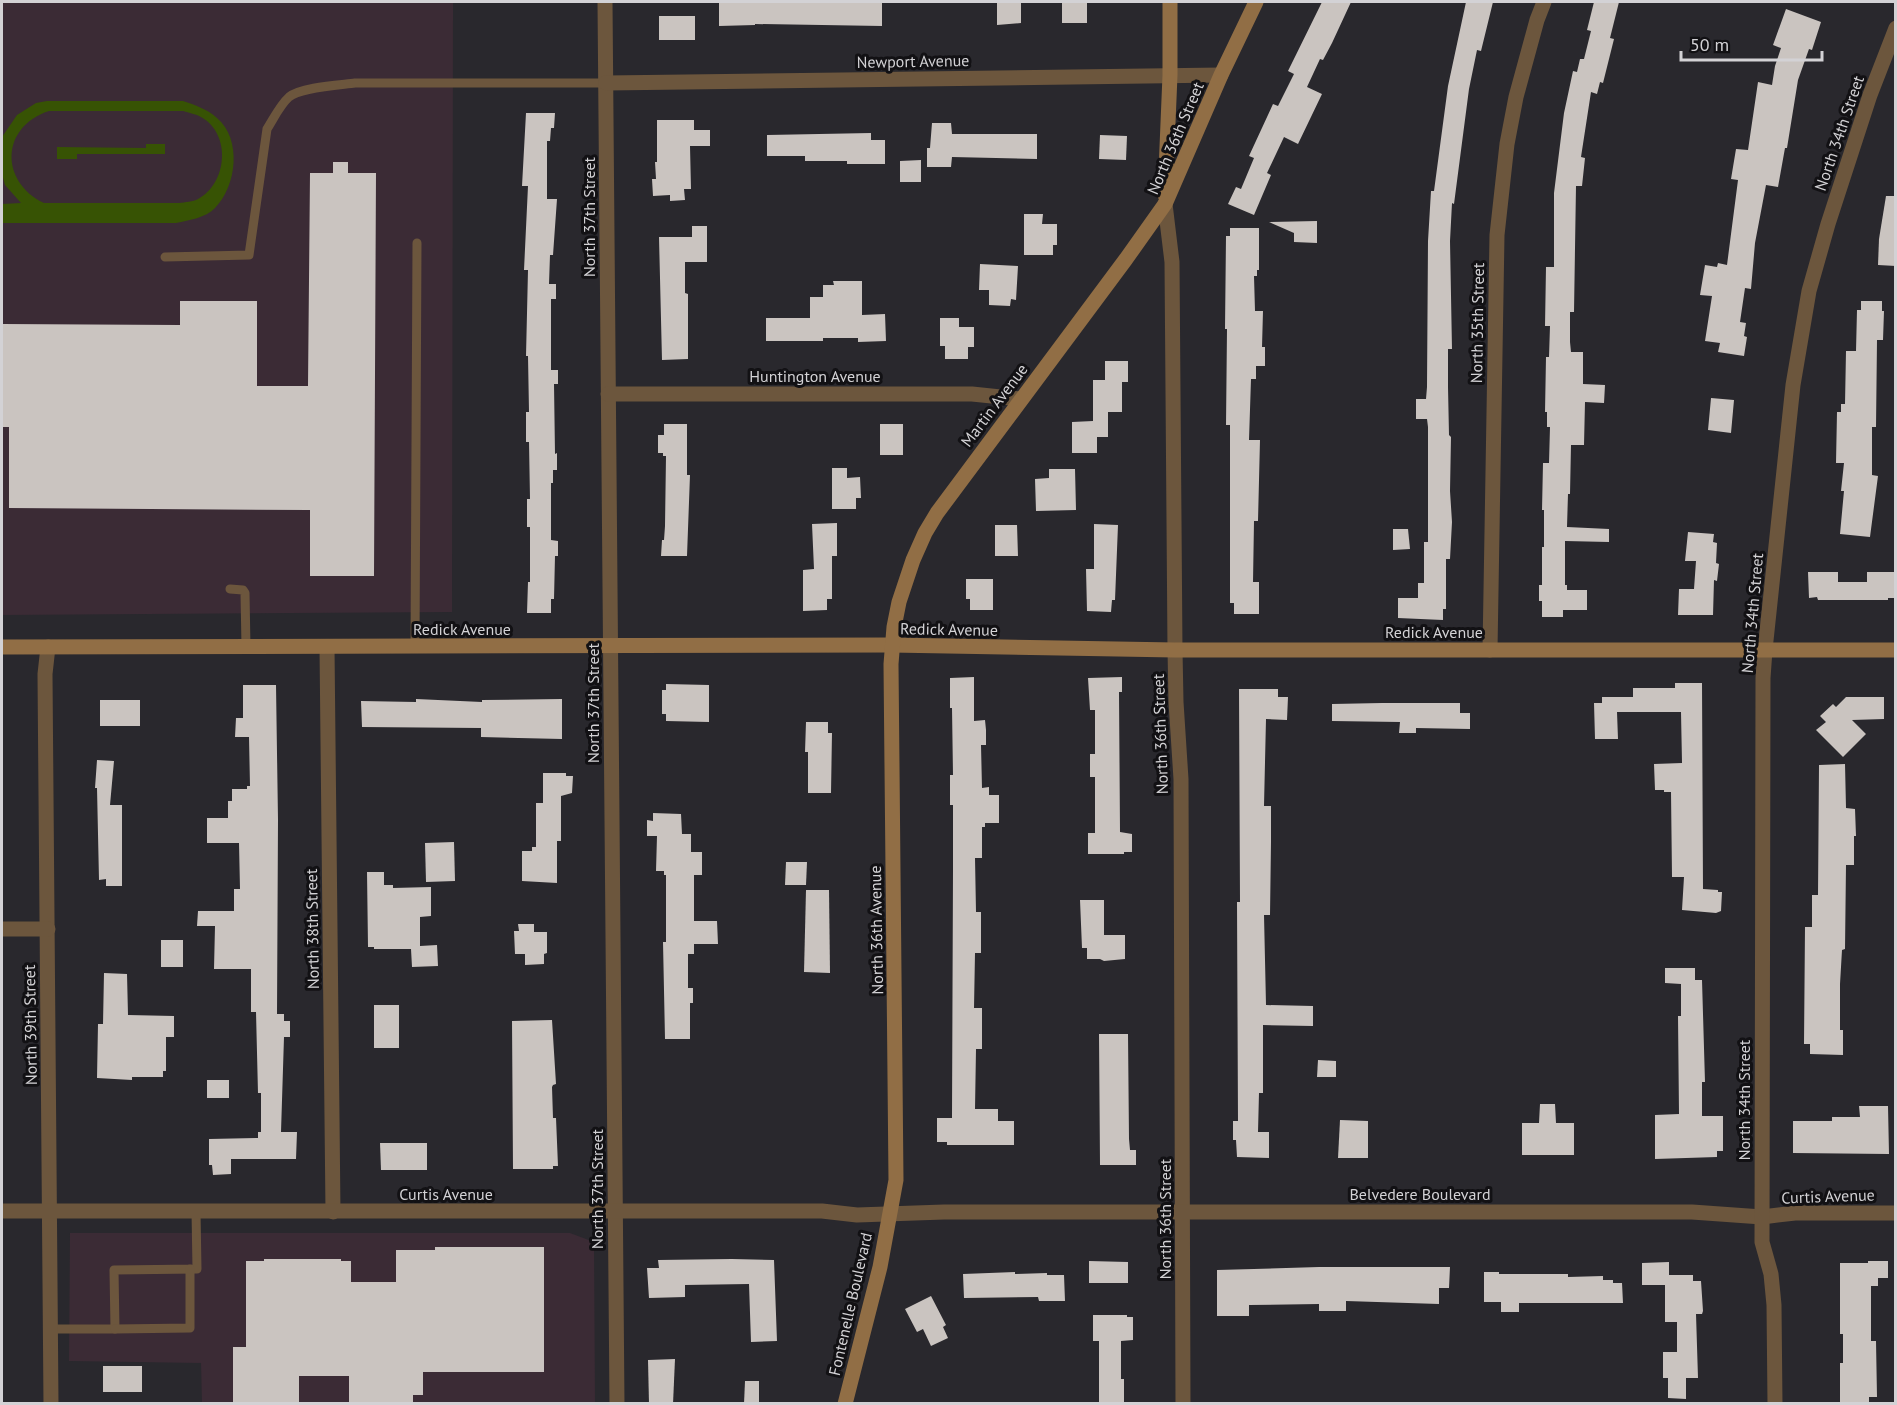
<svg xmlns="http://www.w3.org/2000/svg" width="1897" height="1405" font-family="'PT Sans',sans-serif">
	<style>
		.education { fill: #3b2b35 }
		.green { fill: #375304; fill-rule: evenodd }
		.building { fill: #cac4c0 }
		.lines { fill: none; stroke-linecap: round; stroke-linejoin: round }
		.lane { stroke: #6c563d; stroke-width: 9 }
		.street { stroke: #6c563d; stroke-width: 15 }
		.secondary { stroke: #916e45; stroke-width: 15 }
		.labels { text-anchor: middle; stroke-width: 6; stroke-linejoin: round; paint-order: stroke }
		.street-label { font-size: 16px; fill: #d3d2d5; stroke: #121114 }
	</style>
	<rect width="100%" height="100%" fill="#29282d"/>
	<!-- education -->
	<g class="education">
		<path d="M2,2H453L452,612L2,615Z"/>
		<path d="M70,1233H570L594,1242L595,1403H202L201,1363L69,1361Z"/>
	</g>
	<!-- green -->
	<g class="green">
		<path d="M47,101H183C195,105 207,109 217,118C242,139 237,186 215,208C205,218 190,220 176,223H2V204L21,203L5,185L2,174V137L17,115L36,103ZM49,111H183C189,113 196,114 201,117C232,134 227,184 198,199C193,202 185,202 179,203H44C0,182 0,127 49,111Z"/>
		<path d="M146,144H165V154H77V159H57V147L146,148Z"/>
	</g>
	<!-- building -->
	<g class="building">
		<path d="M719,2H882V26L755,24V25L719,26Z"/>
		<path d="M997,2H1021V23L997,25Z"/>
		<rect x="1062" y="2" width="25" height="21"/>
		<path d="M1322,2H1351L1332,43L1323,60L1320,59L1307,87L1322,94L1298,144L1284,137L1267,173L1271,175L1254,215L1228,204L1236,187L1241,189L1254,158L1249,156L1273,104L1278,106L1294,74L1288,71Z"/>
		<path d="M1466,2H1493L1481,51L1477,50L1469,89L1454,204L1452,203L1450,241L1452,349H1448V387L1449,435L1451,437L1450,491L1452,522L1450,559H1446V609H1443V620L1398,618V598H1418V583H1424V542H1428V427L1427,419H1416V399H1426L1427,387L1428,241L1431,191H1434L1448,86Z"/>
		<path d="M1594,2H1619L1610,38L1614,39L1603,83L1600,82L1597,94L1591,92L1581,157L1585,158L1582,186H1576L1574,312H1570V342L1571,352H1583V384L1605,385L1604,403L1585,402L1584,445H1571L1570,494H1568L1567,527L1609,529V542L1565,541V585H1567V590H1587V610H1563V617H1542V601H1539V585H1542V547H1544V510H1542L1543,463H1549L1550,427H1547V412H1545L1546,357H1549L1550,326H1545L1546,267H1554V193L1564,113L1573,71L1577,72L1580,59H1584L1591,31L1587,30Z"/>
		<path d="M1786,9L1821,22L1812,50L1809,49L1798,80L1787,148H1785L1778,187L1766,185L1755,243L1751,289L1745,288L1740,322L1746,323L1744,336L1747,337L1744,356L1718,352L1720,343L1705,341L1712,296L1700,295L1705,265L1717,267L1718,263L1727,265L1738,180L1731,179L1736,149L1748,150L1758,82L1772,85L1775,66L1781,48L1773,45Z"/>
		<rect x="659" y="16" width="36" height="24"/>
		<path d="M526,113H555L554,128H551L550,141H547V199H557L553,255H550L549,284H556V299H551V370H558V384H554L555,454L557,453V470H553V483H551V540L558,541V556H555L554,599H551V613H527L528,582H530V527H527V499H530L529,442H526V412H529L528,356H526L528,270H524L528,186H522Z"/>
		<path d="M657,120H694V130H710V146H690L691,189H684L685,200L670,201V195L653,196L652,179H656L655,162H657Z"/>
		<path d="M932,123H951L952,134H1037V159L952,157L951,167H927V148H930Z"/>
		<path d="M871,133V140H885V164H847V161H805V156H767V135Z"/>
		<path d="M1100,135L1127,136L1126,160L1099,159Z"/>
		<path d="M921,160V182H900V161Z"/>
		<path d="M333,162H348V173H376L374,576H310V510L9,508V427H2V324L180,325V301H257V386H308L310,173H333Z"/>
		<path d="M1886,196H1896V266L1878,265L1879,239Z"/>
		<path d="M1024,214H1043L1042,224H1057V245H1053V255H1024Z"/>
		<path d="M1317,221V243L1294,242V233L1269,222Z"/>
		<path d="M692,226H707V262H685V293L688,294V359L662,360L659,237H692Z"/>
		<path d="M1230,228H1259V270H1257V276H1254L1255,311H1263L1262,347H1265V366H1256V379H1251L1249,440H1260L1258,521H1254L1253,582H1259V614H1234V603H1230V425H1226L1227,329H1225L1226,236H1230Z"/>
		<path d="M980,264L1018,266L1016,300L1011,299L1010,306L989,305V290H979Z"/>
		<path d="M833,281H862V315L885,314L886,341L858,342V338H823V341H766V318H810V297H823V285H834Z"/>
		<path d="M1861,301H1882V311H1884L1883,340H1877L1876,427H1872V475L1878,476L1870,537L1840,534L1844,491H1841L1844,463H1836L1837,412H1841V404H1845L1846,351H1856L1857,310H1861Z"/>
		<path d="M940,318H959V327H974V347H968V359H945V346H940Z"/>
		<path d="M1105,361H1128V382H1122V412H1108V437H1097V453H1072V422L1093,421V380H1105Z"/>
		<path d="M1711,398L1734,400L1731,433L1708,430Z"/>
		<path d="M664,424H687V475H690L687,556H661L662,540H664L665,526L666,456H663V453H658V435H664Z"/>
		<rect x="880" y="424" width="23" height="31"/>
		<path d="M832,468H847V478L860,477L861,498H856V509H832Z"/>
		<path d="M1049,469H1075L1076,510L1036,511L1035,479L1049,478Z"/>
		<path d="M837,523V556H832V599H827V610L803,611V570L814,569L812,524Z"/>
		<path d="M1094,524L1118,525L1115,600H1112L1111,612L1087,611L1086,569H1094Z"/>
		<path d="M995,525H1017L1018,556H995Z"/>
		<path d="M1393,529H1408L1410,549L1393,550Z"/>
		<path d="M1688,532L1714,534L1713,542L1717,543L1716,563L1719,564L1717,581L1714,580L1713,615H1678L1679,589H1694L1696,561H1685Z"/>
		<path d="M1808,572H1838V582H1867V572H1896V598H1888V600H1818L1817,597L1809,598Z"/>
		<path d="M966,579H993V610H970V599H966Z"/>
		<path d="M974,677V721L985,720L986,730V745H981L982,788L989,787V795H999V823H985V827H982V858H975L976,912H981V953H975L974,1008H982V1049H976L975,1109H998V1121H1014V1145H947V1142H937V1118H952L953,870V805H950V775H953L952,708H950V678Z"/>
		<path d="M1122,677V692H1119L1120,832L1132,834V852H1124V854H1088V833H1095V777H1090V754H1095V710H1090L1088,678Z"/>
		<path d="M1675,683H1702L1703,889L1718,890V892H1722L1721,911L1716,913L1682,910L1684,877H1672L1671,792H1664V790H1655L1654,764L1682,763L1681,712H1617L1618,739H1595L1594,703H1602V697H1633V688H1675Z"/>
		<path d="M666,684L709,685V722L666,721V714H662V690H666Z"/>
		<path d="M243,685H276L278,820L277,1014H284V1021H290V1037H284L281,1132H297L296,1159H231V1174L213,1175L212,1165H209V1139L258,1138V1132H261V1093H258L256,1012H251V969H214L215,926H197L198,911H234V889H240L239,843H207V818H228V801H232V789H247V786H250L249,737H235L236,718H243Z"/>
		<path d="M1239,689H1278V697H1288L1287,720L1266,719L1264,806H1271V842L1270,915H1264L1266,1005L1313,1006V1026L1263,1025V1093H1259L1258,1132H1269V1158L1237,1157L1236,1140H1233V1121H1238L1237,902H1240Z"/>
		<path d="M1846,697H1884V719L1852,720L1866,734L1843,757L1816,730L1826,722L1820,716L1833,704L1836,707Z"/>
		<path d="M416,699L482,702V700L562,699V739L481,737V728L362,727L361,701L416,702Z"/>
		<rect x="100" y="700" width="40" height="26"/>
		<path d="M1382,703H1460V713H1470V729L1416,728V733H1399L1400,722L1332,721V704Z"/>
		<path d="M806,722H828V733H832L831,793H808V752H805Z"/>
		<path d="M97,760L114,761L110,805H122V886H106V879L99,880L97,788H95Z"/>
		<path d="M1845,764L1846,808L1855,809L1856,836H1854V865H1846L1845,949L1842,950L1840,984V1030H1843V1055L1810,1054V1044H1804L1805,927H1812V895H1818L1819,765Z"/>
		<path d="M543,773H566V776H573L572,793L561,796V841H557V883L522,881V851H532V847H536V803H543Z"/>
		<path d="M653,813L681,814L682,834H691V852H702V875H694V921H717L718,944H694V954H688V988H693V1003H690V1039H665L663,942H666V875H664V871H656L657,836H647V820L653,821Z"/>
		<path d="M454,842L455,881L426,882L425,843Z"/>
		<path d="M786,862H807L806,885H785Z"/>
		<path d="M367,872H384V885H393V888L431,887V916L420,917V946L437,945L438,966L412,967L411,949H374V947H368Z"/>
		<path d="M806,890H829L830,973L804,972Z"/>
		<path d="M1080,900H1104V935H1125V959L1104,961L1100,959H1087V948H1082Z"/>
		<path d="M518,924H534V932H547V953L544,954V964L525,965V954H515L514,931H519Z"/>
		<rect x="161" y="940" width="22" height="27"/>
		<path d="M1665,968H1695V980H1702L1705,1082H1702V1116H1723V1151H1717V1157L1655,1159V1115L1679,1114L1678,1016H1681V984L1665,983Z"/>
		<path d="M104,973L127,974L128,1015L174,1016V1037H166V1071H163V1077H132V1080L97,1078L98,1024H103Z"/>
		<rect x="374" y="1005" width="25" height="43"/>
		<path d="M552,1020L556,1084L553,1085L552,1087L553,1118H556L558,1166H553V1169H513L512,1021Z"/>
		<path d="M1099,1034H1128L1129,1139L1130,1150H1136V1165H1100Z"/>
		<path d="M1318,1060L1336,1061V1077H1317Z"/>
		<rect x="207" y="1080" width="22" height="18"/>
		<path d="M1540,1104H1555L1556,1123H1574V1155H1522V1123H1539Z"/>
		<path d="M1859,1106H1888L1889,1154L1793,1153V1121H1832V1117H1860Z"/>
		<path d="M1340,1120L1368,1121V1158H1338Z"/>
		<path d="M380,1143H427V1170H381Z"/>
		<path d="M435,1247H544V1372H423V1395H413V1404H349V1376H299V1404H233V1347H246V1261H264V1259H341V1261H351V1282H396V1250H435Z"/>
		<path d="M732,1259L774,1260L777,1341L751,1342L749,1284L685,1285V1297L649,1298L647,1268H659L658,1260Z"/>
		<path d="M1089,1261L1128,1262V1283H1089Z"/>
		<path d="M1868,1261H1888V1278H1878V1286H1871V1341H1876L1877,1397H1869V1404H1840V1363H1843V1334H1840V1263H1868Z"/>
		<path d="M1669,1262V1275H1693V1281H1701L1703,1311L1702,1314H1696L1698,1378H1686V1399L1668,1398V1378H1663V1352H1677V1322H1665V1285H1642V1263Z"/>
		<path d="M1319,1267H1450L1449,1288H1439V1304L1346,1301V1311H1319V1304L1249,1305V1316H1217V1270Z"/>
		<path d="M1015,1272V1274L1047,1273V1275H1064L1065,1301H1039L1038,1297L964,1298L963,1274Z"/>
		<path d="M1484,1272H1499V1274H1568V1277L1603,1276V1280H1613V1283H1622L1623,1303H1519V1312H1501V1302H1484Z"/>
		<path d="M931,1296L946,1325L943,1327L948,1338L931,1346L923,1329L917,1332L905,1309Z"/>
		<path d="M1093,1315H1127V1317H1133V1340L1121,1341V1379H1124V1404H1099V1341H1093Z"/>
		<path d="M675,1359L673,1404H649L648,1360Z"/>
		<rect x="103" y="1366" width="39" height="26"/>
		<path d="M745,1381H759V1404H744Z"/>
	</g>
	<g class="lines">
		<!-- lane -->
		<g class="lane">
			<path d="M165,257L249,255L267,129C274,118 280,105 289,97C301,87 340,85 355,83H606"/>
			<path d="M230,589L243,590L245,593L246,647"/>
			<path d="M415,647L417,243"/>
			<path d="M51,1329H115L114,1270L197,1269L196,1212"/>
			<path d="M115,1329L190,1328V1269"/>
		</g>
		<!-- street -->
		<g class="street">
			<path d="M605,2L617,1404"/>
			<path d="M606,83L1221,75"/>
			<path d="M1165,204L1172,262L1175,650L1176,702L1181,779L1183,1404"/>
			<path d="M608,394H972L1021,399"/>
			<path d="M48,647L45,674L51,1404"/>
			<path d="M327,647L333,1212"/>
			<path d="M1490,650L1497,235L1507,144L1516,97L1537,20L1544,2"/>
			<path d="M2,929H48"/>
			<path d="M2,1211H822L857,1215L944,1212H1692L1762,1217L1795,1213H1896"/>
			<path d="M1775,1404L1774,1305L1771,1274L1762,1242L1763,678L1765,650L1793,385L1809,291L1828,224L1870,95L1896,28"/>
		</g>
		<!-- secondary -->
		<g class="secondary">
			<path d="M1165,195L1170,75V2"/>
			<path d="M2,647L891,645L1175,650H1896"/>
			<path d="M845,1404L880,1267L896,1180L891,664L894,627L899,602L913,560L925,533L937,513L1126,259L1165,204L1221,75L1256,2"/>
		</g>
	</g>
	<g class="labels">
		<!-- street labels -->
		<g class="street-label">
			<text transform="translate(913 61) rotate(-1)" y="6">Newport Avenue</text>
			<text transform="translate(1839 133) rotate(-71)" y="6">North 34th Street</text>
			<text transform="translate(1175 138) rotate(-67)" y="6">North 36th Street</text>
			<text transform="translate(589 217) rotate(-90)" y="6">North 37th Street</text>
			<text transform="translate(1477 323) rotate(-89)" y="6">North 35th Street</text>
			<text x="815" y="382">Huntington Avenue</text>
			<text transform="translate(994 405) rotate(-53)" y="6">Martin Avenue</text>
			<text transform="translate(1752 613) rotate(-85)" y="6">North 34th Street</text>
			<text x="462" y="635">Redick Avenue</text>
			<text transform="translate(949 629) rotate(1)" y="6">Redick Avenue</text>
			<text x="1434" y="638">Redick Avenue</text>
			<text transform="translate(593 703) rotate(-90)" y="6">North 37th Street</text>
			<text transform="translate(1160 734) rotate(-92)" y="6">North 36th Street</text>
			<text transform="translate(312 929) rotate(-91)" y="6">North 38th Street</text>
			<text transform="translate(876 930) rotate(-91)" y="6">North 36th Avenue</text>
			<text transform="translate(30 1025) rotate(-91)" y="6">North 39th Street</text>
			<text transform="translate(1744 1100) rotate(-90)" y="6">North 34th Street</text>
			<text transform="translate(597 1189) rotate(-90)" y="6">North 37th Street</text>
			<text x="446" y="1200">Curtis Avenue</text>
			<text x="1420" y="1200">Belvedere Boulevard</text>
			<text transform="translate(1828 1196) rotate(-2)" y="6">Curtis Avenue</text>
			<text transform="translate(1165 1219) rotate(-90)" y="6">North 36th Street</text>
			<text transform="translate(850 1304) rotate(-77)" y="6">Fontenelle Boulevard</text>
		</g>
	</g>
	<!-- border -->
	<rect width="1897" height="1405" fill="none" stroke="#d3d2d5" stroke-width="6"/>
	<!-- scale -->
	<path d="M1681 51v9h141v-9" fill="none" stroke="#d3d2d5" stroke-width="3"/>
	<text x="1690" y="51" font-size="18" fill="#d3d2d5" stroke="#121114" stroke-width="4.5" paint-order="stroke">50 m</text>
</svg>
